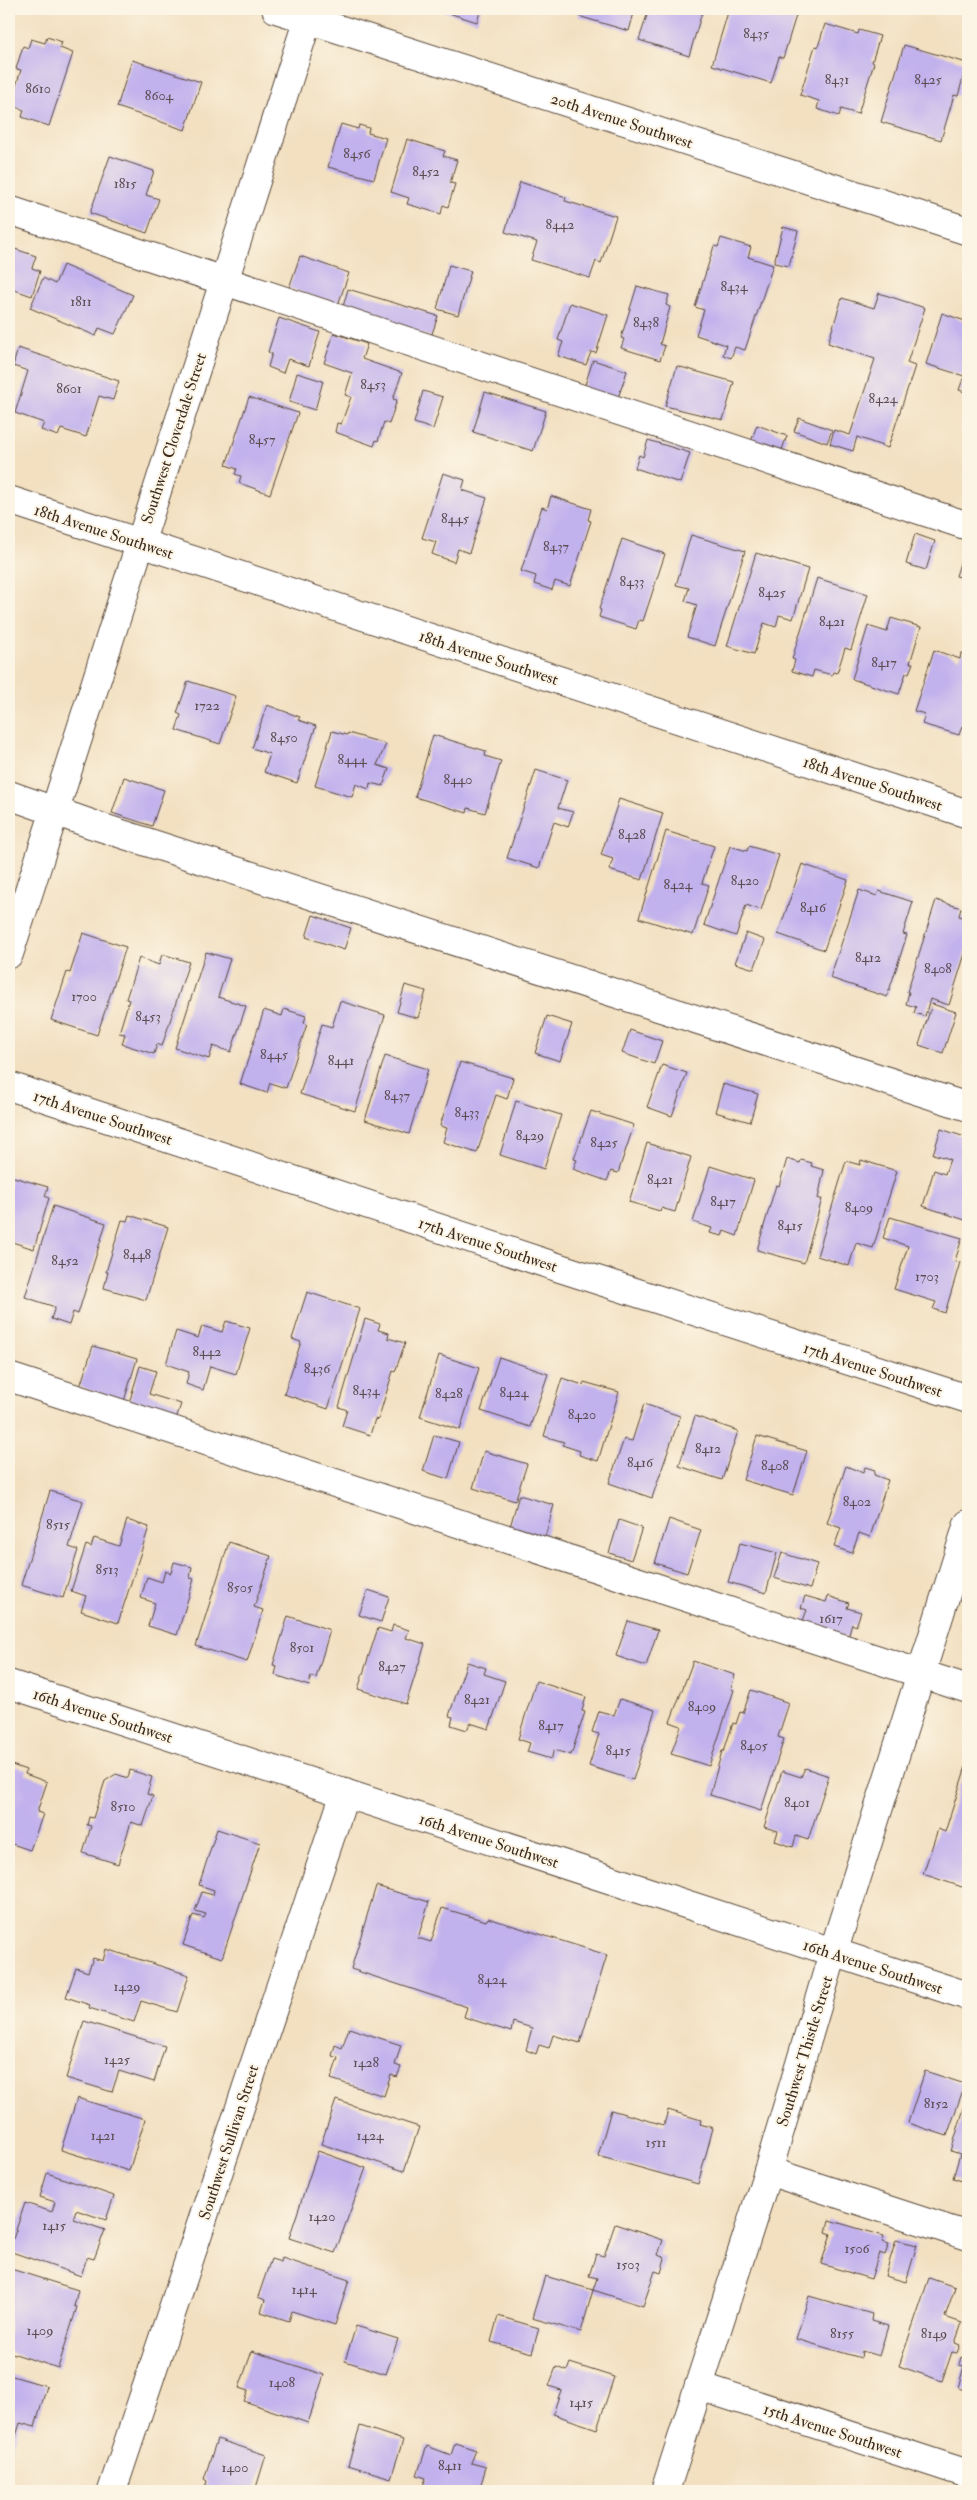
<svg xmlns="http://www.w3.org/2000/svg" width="977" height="2500" font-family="'IM FELL Double Pica',serif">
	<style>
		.building { fill: #c1b1ed }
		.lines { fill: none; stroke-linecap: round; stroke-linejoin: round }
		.minor-casing { stroke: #564536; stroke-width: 30 }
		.minor { stroke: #fff; stroke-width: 28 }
		.labels { text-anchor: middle; stroke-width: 4; stroke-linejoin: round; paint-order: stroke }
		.number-label { font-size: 14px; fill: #5c4c52 }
		.street-label { font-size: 16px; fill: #3b2a1e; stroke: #fcf5e5 }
	</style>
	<rect width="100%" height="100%" fill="#fcf5e5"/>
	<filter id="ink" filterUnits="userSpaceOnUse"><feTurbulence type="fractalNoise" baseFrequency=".02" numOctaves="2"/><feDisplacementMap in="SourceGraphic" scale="10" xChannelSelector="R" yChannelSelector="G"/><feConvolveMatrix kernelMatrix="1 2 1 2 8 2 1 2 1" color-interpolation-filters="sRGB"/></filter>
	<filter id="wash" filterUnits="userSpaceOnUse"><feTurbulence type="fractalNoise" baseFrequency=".0096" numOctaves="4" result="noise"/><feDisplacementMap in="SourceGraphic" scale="20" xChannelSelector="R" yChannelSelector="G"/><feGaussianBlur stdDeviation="1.12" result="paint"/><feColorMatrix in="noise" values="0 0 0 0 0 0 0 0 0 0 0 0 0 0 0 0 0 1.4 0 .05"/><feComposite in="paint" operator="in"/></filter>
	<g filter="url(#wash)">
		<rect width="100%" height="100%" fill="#f2e0c1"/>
		<g id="blocks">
			<!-- building -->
			<g class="building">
				<path d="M436,9H481L477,22Z"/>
				<path d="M581,9H635L629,31L578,16Z"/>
				<path d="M649,9H703L689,56L639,40Z"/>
				<path d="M729,9H798L783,58L779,57L771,83L712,65Z"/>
				<path d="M825,24L858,34L859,30L880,36L872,62L874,63L858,114L841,109L839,116L817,109L819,101L800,95L815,46L818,47Z"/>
				<path d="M47,37L62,42L60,48L73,53L49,126L22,117L24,110L10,105L21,70L16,69L23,46L28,48L31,39L45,43Z"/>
				<path d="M904,45L967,63L958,96L954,95L941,140L881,122Z"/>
				<path d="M132,60L201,82L185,130L117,107Z"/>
				<path d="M341,124L358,129L359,125L369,128L368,133L386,138L374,179L328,167Z"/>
				<path d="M407,139L445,151L443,156L457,160L450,183L455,184L448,207L443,205L441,214L407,204L409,198L391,192Z"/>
				<path d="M110,156L154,171L146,195L159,199L147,233L90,213Z"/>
				<path d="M520,182L566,197L565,201L616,216L601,263L596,261L590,278L531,260L537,242L505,232Z"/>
				<path d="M783,227L798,231L789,266L774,263Z"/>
				<path d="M721,238L751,247L748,257L773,265L745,350L735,347L731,358L723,355L726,345L696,335L704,310L695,307L714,246L718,247Z"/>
				<path d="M9,247L36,256L32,268L40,271L32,296L9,288Z"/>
				<path d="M300,256L349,273L338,305L289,288Z"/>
				<path d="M63,265L133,295L115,334L99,328L96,336L30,308L43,278L55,284Z"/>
				<path d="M449,265L471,271L458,315L437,309Z"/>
				<path d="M637,286L669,295L666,305L670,307L660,344L665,346L660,360L621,348L624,339L621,338Z"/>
				<path d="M348,289L438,316L431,337L342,310Z"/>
				<path d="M879,293L925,308L907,363L915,366L888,448L857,437L853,451L830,444L834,430L850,435L875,359L828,343L842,298L874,308Z"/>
				<path d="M570,303L608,315L596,353L591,352L586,365L558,356L563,342L558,340Z"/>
				<path d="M942,313L968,322V393L959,390L964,376L926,364Z"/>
				<path d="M279,318L320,332L309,366L288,359L283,373L268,367L272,353L268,352Z"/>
				<path d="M334,333L367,344L362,359L402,373L393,399L397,400L389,424L384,422L378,441L376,440L374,446L335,432L337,423L341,424L351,397L345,395L352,373L324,363Z"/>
				<path d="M18,348L119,381L113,400L99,396L86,437L61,429L58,436L41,430L44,423L15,413L28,371L13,366Z"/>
				<path d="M593,360L627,371L617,401L583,391Z"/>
				<path d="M677,366L734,382L723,420L665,406Z"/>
				<path d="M297,373L323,381L315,410L289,402Z"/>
				<path d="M423,391L443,397L433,429L414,423Z"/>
				<path d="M485,392L546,411L533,451L473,432Z"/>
				<path d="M249,397L298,413L270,494L239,483L241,476L235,474L237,469L226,465Z"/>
				<path d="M799,418L832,430L827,443L794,431Z"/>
				<path d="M757,425L787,436L780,455L750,444Z"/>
				<path d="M648,440L690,453L680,483L635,468L639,455L643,457Z"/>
				<path d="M443,473L465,480L462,490L487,498L469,553L458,549L454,562L432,554L436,542L422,538Z"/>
				<path d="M551,496L591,509L588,520L591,521L570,586L555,581L552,590L534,584L536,576L521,571L542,507L547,509Z"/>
				<path d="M915,534L935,541L926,570L906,564Z"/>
				<path d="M691,535L745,551L715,646L687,637L697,605L685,601L689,588L676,585Z"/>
				<path d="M622,539L665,554L643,621L639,620L636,629L599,617L601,610L599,609Z"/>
				<path d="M965,547L968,548V579L956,576Z"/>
				<path d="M756,553L808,569L793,619L779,615L776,627L764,623L754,654L727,646Z"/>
				<path d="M817,578L868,594L851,650L845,648L837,673L833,672L832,675L814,670L812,677L792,671L795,660L792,659Z"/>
				<path d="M891,618L921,627L910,663H913L909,673H906L899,694L852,679L868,626L887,632Z"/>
				<path d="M934,650L960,659L961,653L968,654V727L962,726L959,735L922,724L925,714L914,711Z"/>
				<path d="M188,681L236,696L220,744L176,730L181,715L177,713Z"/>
				<path d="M267,705L300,717L298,720L316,726L297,783L264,772L270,754L252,748Z"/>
				<path d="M332,731L347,735L348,733L386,744L377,765L389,769L383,786L370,783L369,789L356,784L352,797L315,786Z"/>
				<path d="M433,735L486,751L485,756L501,761L485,813L468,808L467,813L415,797Z"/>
				<path d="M536,770L567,780L558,808L573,812L568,827L554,822L539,868L507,858Z"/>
				<path d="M124,777L164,790L152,826L112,813Z"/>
				<path d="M619,799L663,813L642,880L609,870L613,859L601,855Z"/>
				<path d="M666,831L714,846L702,883L709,885L693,935L639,918Z"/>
				<path d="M730,846L747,851L749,846L779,855L761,910L746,905L736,936L704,925Z"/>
				<path d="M802,864L848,880L824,950L778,934Z"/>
				<path d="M859,890L877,896L879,891L913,902L903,934L907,935L887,997L830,978Z"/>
				<path d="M936,900L961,908L959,916L968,919V944L949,1005L930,999L925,1016L914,1013L916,1007L906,1004L909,992H907Z"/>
				<path d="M313,915L351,928L344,950L306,937Z"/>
				<path d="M83,933L126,947L97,1035L51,1020L67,972L70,973Z"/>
				<path d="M746,933L765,940L754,969L735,963Z"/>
				<path d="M206,952L230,959L218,997L246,1006L231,1052L213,1046L209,1059L175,1048Z"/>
				<path d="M162,954L189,962L162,1046L157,1044L154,1054L122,1044L125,1034L119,1033L129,1000L126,999L139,958L159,965Z"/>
				<path d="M405,985L426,991L418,1018L397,1012Z"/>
				<path d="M340,1001L385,1015L355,1111L300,1094L322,1024L332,1027Z"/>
				<path d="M932,1004L956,1012L943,1053L919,1045Z"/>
				<path d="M284,1009L306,1016L304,1023L307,1024L286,1088L270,1083L267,1093L240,1084L264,1010L282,1016Z"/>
				<path d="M547,1016L572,1024L560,1061L535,1053Z"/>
				<path d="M630,1030L662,1041L654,1064L622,1053Z"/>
				<path d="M385,1056L428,1069L409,1134L365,1120Z"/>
				<path d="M460,1062L513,1078L507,1099L496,1095L477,1153L443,1142L447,1128L440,1126Z"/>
				<path d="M662,1065L687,1073L672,1116L647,1107Z"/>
				<path d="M723,1084L758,1094L750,1122L715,1112Z"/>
				<path d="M516,1101L561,1115L544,1169L500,1155Z"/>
				<path d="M591,1111L634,1125L618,1173L611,1171L607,1181L573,1169L577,1160L574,1159Z"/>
				<path d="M941,1129L968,1138V1221L923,1206L934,1170L945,1174L950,1159L933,1154Z"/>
				<path d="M647,1143L691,1157L675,1212L661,1208L660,1211L629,1202Z"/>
				<path d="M787,1159L800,1163L801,1160L812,1163L811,1166L824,1170L818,1199H822L804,1263L757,1250L776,1185L779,1186Z"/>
				<path d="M861,1160L897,1171L873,1248L856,1243L849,1266L817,1256L846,1161L860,1165Z"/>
				<path d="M710,1166L754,1180L737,1236L724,1231L722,1236L710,1233L712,1228L693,1222Z"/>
				<path d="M10,1176L48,1187L45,1196L49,1198L34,1249L9,1241Z"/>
				<path d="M53,1206L106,1223L78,1314L73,1312L69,1325L51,1319L55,1307L25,1297Z"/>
				<path d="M129,1215L168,1227L146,1300L104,1288L108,1272H106L122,1220L127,1221Z"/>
				<path d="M890,1217L962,1238L955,1261L960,1262L945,1313L933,1309L936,1302L894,1289L908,1246L883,1238Z"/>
				<path d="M307,1292L360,1309L328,1409L284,1394L301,1342L292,1339Z"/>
				<path d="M365,1319L380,1324L378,1330L389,1333L388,1338L405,1343L395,1372L393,1371L378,1420L375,1419L370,1435L342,1426L347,1410L339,1407Z"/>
				<path d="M226,1321L250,1328L236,1374L210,1366L203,1390L186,1384L189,1372L166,1364L176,1331L198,1338L202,1326L222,1332Z"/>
				<path d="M93,1346L137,1359L124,1401L80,1387Z"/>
				<path d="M439,1355L479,1368L460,1430L420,1417Z"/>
				<path d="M499,1357L548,1374L530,1427L481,1411Z"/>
				<path d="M140,1366L156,1371L149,1394L181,1404L174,1425L127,1410Z"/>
				<path d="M562,1378L583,1385L584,1382L619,1392L598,1461L579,1455L580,1451L562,1445L564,1442L544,1436Z"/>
				<path d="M644,1404L680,1416L652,1498L609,1483L624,1439L632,1441Z"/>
				<path d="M695,1416L738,1431L722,1480L679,1466Z"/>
				<path d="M434,1435L459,1442L448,1479L423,1471Z"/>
				<path d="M757,1436L807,1451L793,1495L743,1480Z"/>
				<path d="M484,1451L527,1464L515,1501L473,1488Z"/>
				<path d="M846,1466L863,1473L865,1467L875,1470L874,1475L888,1480L870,1537L859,1533L852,1553L834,1547L841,1528L827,1523Z"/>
				<path d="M50,1491L83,1501L69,1547L78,1550L63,1598L21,1585Z"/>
				<path d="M519,1495L554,1505L543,1544L508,1534Z"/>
				<path d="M669,1519L701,1530L687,1573L655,1563Z"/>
				<path d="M127,1520L149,1527L118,1623L81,1611L86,1596L71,1591L86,1545L91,1547L94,1538L119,1546Z"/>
				<path d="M619,1520L642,1528L631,1560L609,1553Z"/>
				<path d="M229,1542L271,1556L254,1607L263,1610L247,1662L196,1646Z"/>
				<path d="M740,1543L777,1553L766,1593L728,1582Z"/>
				<path d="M782,1553L817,1564L810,1589L774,1578Z"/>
				<path d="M174,1562L192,1567L190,1578L194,1579L177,1635L148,1626L155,1603L141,1598L147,1577L162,1582L165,1571L171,1573Z"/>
				<path d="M368,1590L389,1597L381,1622L359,1615Z"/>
				<path d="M805,1596L826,1602L828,1596L849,1603L847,1608L861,1612L856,1626L852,1624L848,1638L802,1623L807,1610L801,1608Z"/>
				<path d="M288,1616L330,1630L316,1678L311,1676L309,1686L275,1675L277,1666L273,1665Z"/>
				<path d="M628,1621L658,1630L646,1666L616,1656Z"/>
				<path d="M393,1625L409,1630L406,1638L425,1644L406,1704L358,1689L378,1628L391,1632Z"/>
				<path d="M693,1661L735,1675L731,1689L734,1690L709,1766L671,1754L681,1726L670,1722Z"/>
				<path d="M467,1662L486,1668L484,1674L505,1681L489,1729L470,1723L467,1730L451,1725L453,1717L449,1716Z"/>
				<path d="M536,1681L586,1697L582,1711L585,1712L571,1755L554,1750L551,1759L527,1752L530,1743L518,1739Z"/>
				<path d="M751,1690L789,1703L778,1737L784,1739L761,1811L710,1795L722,1751H724L733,1723L736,1724L740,1712L743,1713Z"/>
				<path d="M620,1699L655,1710L633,1780L589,1766L599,1734L592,1732L599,1711L614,1715Z"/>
				<path d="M968,1760V1889L923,1874L938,1829L945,1832Z"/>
				<path d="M9,1764L26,1770L25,1774L47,1782L37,1812L43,1814L30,1850L9,1843Z"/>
				<path d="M805,1768L829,1776L808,1840L796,1836L793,1847L775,1841L778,1831L764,1827L782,1771L801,1777Z"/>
				<path d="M130,1770L152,1777L147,1794L153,1796L143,1826L131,1822L118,1864L83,1853L91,1826L87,1825L89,1817L93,1818L105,1781L116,1774L128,1778Z"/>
				<path d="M217,1829L260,1843L222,1958L183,1945L193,1915L204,1918L206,1914L195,1911L202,1892L213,1895L214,1890L199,1885Z"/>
				<path d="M376,1886L429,1902L418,1938L431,1942L442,1908L486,1921L488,1918L607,1955L580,2043L553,2035L549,2048L539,2045L536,2054L526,2050L532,2028L513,2022L511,2032L464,2017L467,2007L351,1969Z"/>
				<path d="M106,1949L189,1975L177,2012L141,2001L134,2022L89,2008L90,2005L66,1997L76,1968L88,1972L93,1958L103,1961Z"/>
				<path d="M84,2021L165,2046L154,2082L119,2071L112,2092L66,2078Z"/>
				<path d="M349,2028L401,2045L395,2065L401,2067L397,2077L391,2075L384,2096L331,2079L338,2058L332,2056L335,2045L342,2048Z"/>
				<path d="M925,2071L965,2084L947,2136L908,2123Z"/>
				<path d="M77,2098L145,2119L129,2171L61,2150Z"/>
				<path d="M336,2100L419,2127L404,2171L321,2144Z"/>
				<path d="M965,2105L968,2106V2183L953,2178L960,2154L951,2151Z"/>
				<path d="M611,2110L664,2125L668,2110L701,2120L700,2124L713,2128L698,2184L598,2156Z"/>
				<path d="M318,2151L366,2168L335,2253L289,2238Z"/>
				<path d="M47,2173L114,2196L106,2220L76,2210L73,2219L105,2230L94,2259L87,2257L81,2276L9,2251L25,2203L52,2212L55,2202L40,2197Z"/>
				<path d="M829,2220L884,2236L882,2242L889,2244L885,2255L879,2253L871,2279L821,2264L831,2234L826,2232Z"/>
				<path d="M615,2224L663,2240L658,2255L665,2258L661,2273L655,2271L643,2306L593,2290L581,2332L532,2318L545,2276L593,2290L597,2278L589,2276L596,2254L604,2256Z"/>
				<path d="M896,2240L917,2245L906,2282L885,2276Z"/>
				<path d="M282,2258L349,2280L335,2325L292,2311L289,2321L261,2312L265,2300L258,2297L271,2259L281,2262Z"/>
				<path d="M11,2269L78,2290L74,2306L77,2307L58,2368L9,2352V2276Z"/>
				<path d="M929,2278L955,2287L945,2317L962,2323L955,2343L960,2345L957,2353L952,2352L942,2381L899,2366Z"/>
				<path d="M809,2296L872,2314L871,2321L888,2326L879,2356L862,2351L861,2358L796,2339Z"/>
				<path d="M498,2316L539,2328L532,2353L491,2342Z"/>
				<path d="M356,2326L398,2339L386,2374L345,2361Z"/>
				<path d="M252,2351L324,2375L308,2423L244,2401L248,2391L239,2388Z"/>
				<path d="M961,2357L968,2360V2391L958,2388L964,2366L959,2365Z"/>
				<path d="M570,2363L614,2377L597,2429L553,2414L561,2390L549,2386L556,2367L567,2371Z"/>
				<path d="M9,2375L47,2386L35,2427L20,2423L11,2453L9,2452Z"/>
				<path d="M360,2426L403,2440L391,2478L348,2465Z"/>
				<path d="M217,2439L266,2455L255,2491H204L207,2481L204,2479Z"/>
				<path d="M455,2443L476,2450L471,2463L486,2467L479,2491H421L426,2478L417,2475L427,2446L451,2455Z"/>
			</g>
		</g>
	</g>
	<g filter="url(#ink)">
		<use href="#blocks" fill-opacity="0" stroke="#564536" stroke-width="1"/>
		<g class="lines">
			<defs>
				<g id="minor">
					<path d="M276,9L968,231"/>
					<path d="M9,210L968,526"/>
					<path d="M9,500L968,814"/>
					<path d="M9,795L94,825L968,1107"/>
					<path d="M9,954L311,9"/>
					<path d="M9,1086L563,1269L968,1399"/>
					<path d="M9,1377L968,1689"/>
					<path d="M9,1684L968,1996"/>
					<path d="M768,2171L968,2236"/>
					<path d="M699,2386L968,2474"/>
					<path d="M112,2491L345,1793"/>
					<path d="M665,2491L768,2171L833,1953L968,1524"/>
				</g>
			</defs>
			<!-- minor casing -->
			<use href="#minor" class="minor-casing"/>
			<!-- minor -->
			<use href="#minor" class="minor"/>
		</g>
	</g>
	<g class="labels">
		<!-- number labels -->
		<g class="number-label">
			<text x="756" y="38">8435</text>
			<text x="837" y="84">8431</text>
			<text x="928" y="84">8425</text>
			<text x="38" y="93">8610</text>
			<text x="159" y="100">8604</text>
			<text x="357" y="158">8456</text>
			<text x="426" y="176">8452</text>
			<text x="125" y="188">1815</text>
			<text x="560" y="229">8442</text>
			<text x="734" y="291">8434</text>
			<text x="81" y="306">1811</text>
			<text x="646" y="327">8438</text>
			<text x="373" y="389">8453</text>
			<text x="69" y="393">8601</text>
			<text x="883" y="403">8424</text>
			<text x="262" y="444">8457</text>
			<text x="455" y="523">8445</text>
			<text x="556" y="551">8437</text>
			<text x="632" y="586">8433</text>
			<text x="772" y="597">8425</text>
			<text x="832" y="626">8421</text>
			<text x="884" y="667">8417</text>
			<text x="207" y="710">1722</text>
			<text x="284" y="742">8450</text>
			<text x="352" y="764">8444</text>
			<text x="458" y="784">8440</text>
			<text x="632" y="839">8428</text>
			<text x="745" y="885">8420</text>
			<text x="678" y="889">8424</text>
			<text x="813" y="912">8416</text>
			<text x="868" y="962">8412</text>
			<text x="938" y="973">8408</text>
			<text x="84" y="1001">1700</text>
			<text x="148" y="1021">8453</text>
			<text x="274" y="1059">8445</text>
			<text x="341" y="1065">8441</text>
			<text x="397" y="1100">8437</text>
			<text x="467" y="1117">8433</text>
			<text x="530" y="1140">8429</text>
			<text x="604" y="1147">8425</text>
			<text x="660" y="1184">8421</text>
			<text x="723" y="1206">8417</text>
			<text x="859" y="1212">8409</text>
			<text x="790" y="1230">8415</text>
			<text x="137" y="1259">8448</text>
			<text x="65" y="1265">8452</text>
			<text x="927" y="1281">1703</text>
			<text x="207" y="1356">8442</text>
			<text x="317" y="1373">8436</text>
			<text x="366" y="1395">8434</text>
			<text x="514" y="1397">8424</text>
			<text x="449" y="1398">8428</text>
			<text x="582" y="1419">8420</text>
			<text x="708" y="1453">8412</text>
			<text x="640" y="1467">8416</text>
			<text x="775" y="1470">8408</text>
			<text x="857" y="1506">8402</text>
			<text x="58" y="1529">8515</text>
			<text x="107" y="1574">8513</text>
			<text x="240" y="1592">8505</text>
			<text x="831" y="1623">1617</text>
			<text x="302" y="1652">8501</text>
			<text x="392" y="1671">8427</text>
			<text x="477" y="1704">8421</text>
			<text x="702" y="1711">8409</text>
			<text x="551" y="1730">8417</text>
			<text x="754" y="1750">8405</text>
			<text x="618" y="1755">8415</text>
			<text x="797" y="1807">8401</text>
			<text x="123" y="1811">8510</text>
			<text x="492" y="1984">8424</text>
			<text x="127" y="1991">1429</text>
			<text x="117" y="2064">1425</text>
			<text x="366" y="2067">1428</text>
			<text x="936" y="2108">8152</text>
			<text x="103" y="2140">1421</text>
			<text x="370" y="2140">1424</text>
			<text x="656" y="2147">1511</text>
			<text x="322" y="2221">1420</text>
			<text x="54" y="2230">1415</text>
			<text x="857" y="2253">1506</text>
			<text x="628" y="2269">1503</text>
			<text x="304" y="2294">1414</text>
			<text x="40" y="2335">1409</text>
			<text x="842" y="2338">8155</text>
			<text x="934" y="2338">8149</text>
			<text x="282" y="2387">1408</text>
			<text x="581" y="2407">1415</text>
			<text x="450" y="2470">8411</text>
			<text x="235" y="2472">1400</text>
		</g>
		<!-- street labels -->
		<g class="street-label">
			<text transform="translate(622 120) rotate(18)" y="6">20th Avenue Southwest</text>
			<text transform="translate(173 438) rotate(-72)" y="6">Southwest Cloverdale Street</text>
			<text transform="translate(104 531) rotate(18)" y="6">18th Avenue Southwest</text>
			<text transform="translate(489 657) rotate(18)" y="6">18th Avenue Southwest</text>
			<text transform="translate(873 783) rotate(18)" y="6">18th Avenue Southwest</text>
			<text transform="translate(103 1117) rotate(18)" y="6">17th Avenue Southwest</text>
			<text transform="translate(488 1244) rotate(18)" y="6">17th Avenue Southwest</text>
			<text transform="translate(873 1369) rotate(18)" y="6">17th Avenue Southwest</text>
			<text transform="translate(103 1715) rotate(18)" y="6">16th Avenue Southwest</text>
			<text transform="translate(489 1840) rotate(18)" y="6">16th Avenue Southwest</text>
			<text transform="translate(873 1966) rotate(18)" y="6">16th Avenue Southwest</text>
			<text transform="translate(804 2051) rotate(-73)" y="6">Southwest Thistle Street</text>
			<text transform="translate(228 2142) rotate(-72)" y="6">Southwest Sullivan Street</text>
			<text transform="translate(833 2430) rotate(18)" y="6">15th Avenue Southwest</text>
		</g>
	</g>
	<!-- margin -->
	<rect width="977" height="2500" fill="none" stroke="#fcf5e5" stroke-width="30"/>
</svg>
